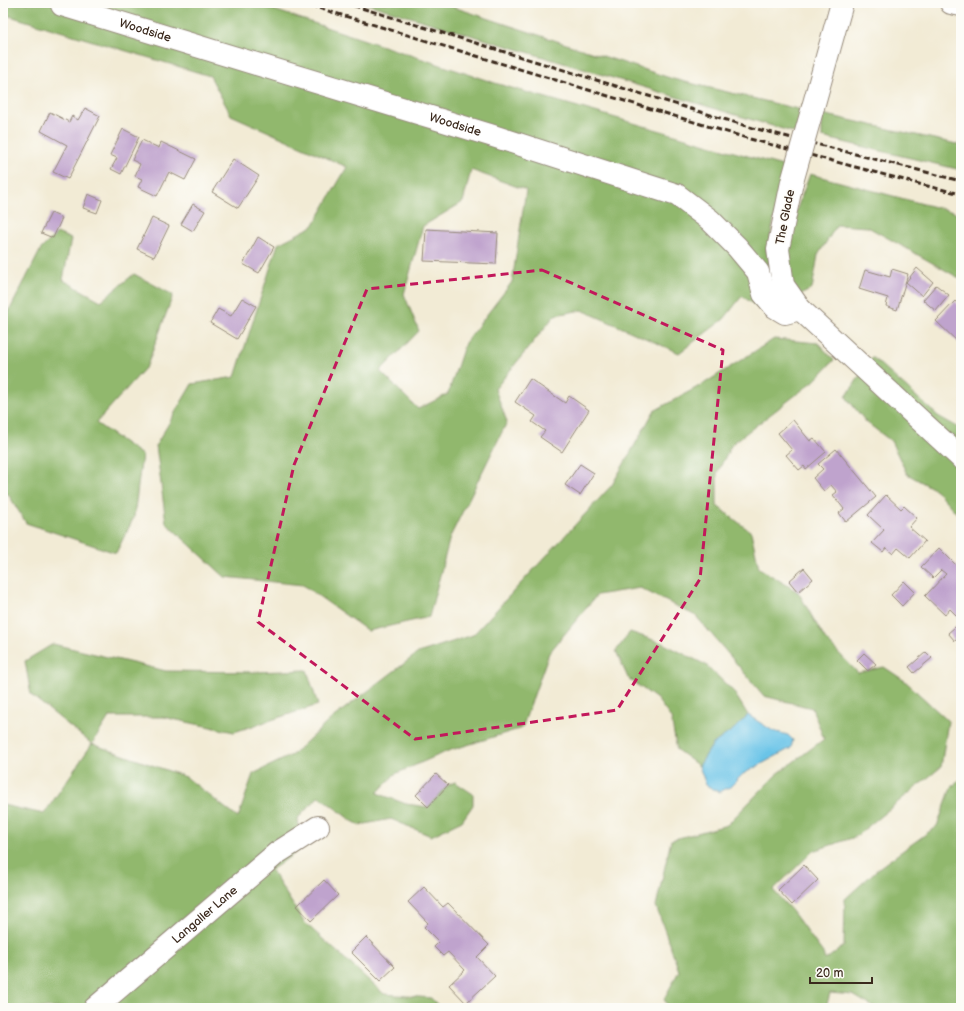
<svg xmlns="http://www.w3.org/2000/svg" width="964" height="1011" font-family="'Balsamiq Sans',sans-serif">
	<style>
		.forest { fill: #91b86d; stroke: #667146; fill-rule: evenodd }
		.water { fill: #6ac4e8; stroke: #527783 }
		.building { fill: #bfa3cd }
		.lines { fill: none; stroke-linecap: round; stroke-linejoin: round }
		.minor-casing { stroke: #968a7a; stroke-width: 24 }
		.minor { stroke: #fff; stroke-width: 22 }
		.rail { stroke: #3b2a1e; stroke-width: 3; stroke-dasharray: 6 3; stroke-linecap: butt }
		.minor-bridge-casing { stroke: #968a7a; stroke-width: 24; stroke-linecap: butt }
		.minor-bridge { stroke: #fff; stroke-width: 22 }
		.marked { fill: none; stroke: #c2185b; stroke-width: 3; stroke-dasharray: 8 5; stroke-linejoin: round }
		.labels { text-anchor: middle; stroke-width: 3; stroke-linejoin: round; paint-order: stroke }
		.street-label { font-size: 12px; fill: #3b2a1e; stroke: #fdfcf7 }
	</style>
	<rect width="100%" height="100%" fill="#fdfcf7"/>
	<filter id="ink" filterUnits="userSpaceOnUse"><feTurbulence type="fractalNoise" baseFrequency=".025" numOctaves="2"/><feDisplacementMap in="SourceGraphic" scale="8" xChannelSelector="R" yChannelSelector="G"/><feConvolveMatrix kernelMatrix="1 2 1 2 8 2 1 2 1" color-interpolation-filters="sRGB"/></filter>
	<filter id="wash" filterUnits="userSpaceOnUse"><feTurbulence type="fractalNoise" baseFrequency=".012" numOctaves="4" result="noise"/><feDisplacementMap in="SourceGraphic" scale="16" xChannelSelector="R" yChannelSelector="G"/><feGaussianBlur stdDeviation="0.9" result="paint"/><feColorMatrix in="noise" values="0 0 0 0 0 0 0 0 0 0 0 0 0 0 0 0 0 1.4 0 .05"/><feComposite in="paint" operator="in"/></filter>
	<g filter="url(#wash)">
		<rect width="100%" height="100%" fill="#f2ebd5"/>
		<!-- forest -->
		<g class="forest">
			<path d="M3,3H253L498,84L786,167L767,251L776,285L768,314L742,296L724,319L679,353L582,310L555,315L495,389L507,422L450,537L429,617L368,631L303,585L225,577L166,523L156,445L192,384L235,377L278,244L313,226L347,167L231,115L210,76L3,14ZM471,170L526,190L512,282L465,343L448,394L418,409L380,371L419,331L404,294L423,226L463,202Z"/>
			<path d="M364,3H441L673,79L806,111L799,134Z"/>
			<path d="M822,114L961,145V170L822,137Z"/>
			<path d="M810,174L961,214V279L868,227L837,225L818,255L812,289L798,296L787,274L786,238Z"/>
			<path d="M57,233L71,239L63,280L101,301L134,274L173,295L147,366L96,423L142,455L134,517L116,553L26,523L8,494L3,492V323L41,249Z"/>
			<path d="M774,339L818,343L834,360L814,381L732,444L717,473V506L751,532L759,568L798,592L825,639L858,673L884,667L905,681L948,721L941,767L855,837L813,851L773,890L792,911L823,953L825,960L844,946L845,899L880,867L937,826L951,788L961,779V1008H875L853,995L830,993L826,1008H669L664,999L679,971L656,906L671,840L727,825L776,775L824,739L812,708L764,696L696,616L640,588L597,595L549,653L522,728L448,751L395,774L377,793L406,804L428,807L448,785L455,782L473,794V805L462,821L431,836L391,819L360,825L352,821L319,796L298,818L301,849L271,870L304,922L384,994L431,998L441,1008H3V805L44,814L92,744L31,695L25,661L53,644L166,671L256,672L307,670L318,705L234,732L163,717H109L92,744L186,777L238,818L253,774L292,755L331,719L418,653L473,635L612,485L654,411L705,383Z"/>
			<path d="M872,357L938,416L961,429V518L936,490L907,474L891,441L866,422L846,397Z"/>
			<path d="M630,632L662,643L706,665L733,691L748,715L734,729L713,744L699,766L677,750L671,718L657,699L628,678L616,651Z"/>
		</g>
		<!-- water -->
		<path class="water" d="M748,715L773,731L788,735L793,740L791,748L743,774L730,787L719,792L706,785L699,766L713,744L734,729Z"/>
		<g id="blocks">
			<!-- building -->
			<g class="building">
				<path d="M85,108L100,116L68,179L53,172L67,145L41,131L50,112L69,122L72,116L78,120Z"/>
				<path d="M123,129L139,137L121,174L111,169L117,158L110,155Z"/>
				<path d="M142,140L159,148L161,142L196,159L185,180L169,172L157,196L138,187L142,179L135,176L140,164L132,160Z"/>
				<path d="M233,159L259,176L238,208L212,192Z"/>
				<path d="M88,194L102,200L97,213L83,208Z"/>
				<path d="M193,204L205,211L193,231L181,224Z"/>
				<path d="M51,213L62,218L53,238L41,233Z"/>
				<path d="M152,218L169,226L154,257L137,249Z"/>
				<path d="M426,229L498,233L496,264L424,261Z"/>
				<path d="M258,237L274,247L259,273L243,264Z"/>
				<path d="M917,268L933,282L922,296L906,282Z"/>
				<path d="M892,269L908,274L897,310L886,306L888,298L859,289L865,270L890,277Z"/>
				<path d="M936,285L949,295L936,311L923,300Z"/>
				<path d="M242,298L256,306L237,339L210,323L218,309L231,316Z"/>
				<path d="M955,301L961,307V345L936,321Z"/>
				<path d="M530,379L565,403L569,396L589,410L562,452L540,437L545,431L532,422L536,416L515,402Z"/>
				<path d="M793,420L810,441L814,438L826,452L806,469L804,466L799,470L786,455L792,450L778,433Z"/>
				<path d="M836,449L876,497L846,522L839,513L844,509L833,495L837,492L831,485L824,491L813,478L823,469L818,464Z"/>
				<path d="M580,464L594,473L580,495L565,485Z"/>
				<path d="M886,495L901,509L904,506L917,518L909,527L925,541L910,558L898,548L893,554L886,548L883,552L872,543L884,530L868,515Z"/>
				<path d="M939,548L960,569L961,568V616L959,618L950,609L945,615L925,596L946,574L941,570L933,578L921,567Z"/>
				<path d="M804,568L813,579L798,592L789,581Z"/>
				<path d="M904,581L915,592L902,606L891,595Z"/>
				<path d="M961,622V635L955,641L948,633Z"/>
				<path d="M926,652L932,658L914,673L909,667Z"/>
				<path d="M864,653L876,664L868,671L857,660Z"/>
				<path d="M436,774L448,785L428,807L416,795Z"/>
				<path d="M804,865L818,880L792,905L778,890Z"/>
				<path d="M324,880L338,895L311,921L297,906Z"/>
				<path d="M424,887L443,907L448,903L489,945L477,957L495,976L466,1003L449,985L465,970L448,952L443,956L434,947L439,942L424,927L428,923L408,902Z"/>
				<path d="M366,937L395,967L380,981L351,952Z"/>
			</g>
		</g>
	</g>
	<g filter="url(#ink)">
		<use href="#blocks" fill-opacity="0" stroke="#968a7a" stroke-width="1"/>
		<g class="lines">
			<defs>
				<g id="minor">
					<path d="M951,3L961,5"/>
					<path id="s1" d="M62,5L490,135L677,195L710,220L737,247L758,272L764,294L775,307L785,313L800,309"/>
					<path d="M813,107L842,3"/>
					<path d="M792,182L778,249L783,285L800,309L961,458"/>
					<path id="s2" d="M95,1008L277,853L318,827"/>
				</g>
			</defs>
			<!-- minor casing -->
			<use href="#minor" class="minor-casing"/>
			<!-- minor -->
			<use href="#minor" class="minor"/>
			<!-- rail -->
			<g class="rail">
				<path d="M302,3L750,139L923,185L961,194"/>
				<path d="M345,3L753,128L961,181"/>
			</g>
			<defs>
				<path id="minor-bridge" d="M792,182L813,107"/>
			</defs>
			<!-- minor-bridge casing -->
			<use href="#minor-bridge" class="minor-bridge-casing"/>
			<!-- minor-bridge -->
			<use href="#minor-bridge" class="minor-bridge"/>
		</g>
	</g>
	<!-- marked area -->
	<path class="marked" d="M542,270L723,350L700,579L617,710L415,739L258,622L294,465L367,289Z"/>
	<g class="labels">
		<!-- street labels -->
		<g class="street-label">
			<text dy="4" stroke="none"><textPath href="#s1" startOffset="87">Woodside</textPath></text>
			<text dy="4" stroke="none"><textPath href="#s1" startOffset="411">Woodside</textPath></text>
			<text transform="translate(785 217) rotate(-79)" y="4">The Glade</text>
			<text dy="4" stroke="none"><textPath href="#s2" startOffset="144">Langaller Lane</textPath></text>
		</g>
	</g>
	<!-- margin -->
	<rect width="964" height="1011" fill="none" stroke="#fdfcf7" stroke-width="16"/>
	<!-- scale -->
	<path d="M810 977v6h62v-6" fill="none" stroke="#3b2a1e" stroke-width="2"/>
	<text x="816" y="977" font-size="12" fill="#3b2a1e" stroke="#fdfcf7" stroke-width="3" paint-order="stroke">20 m</text>
</svg>
